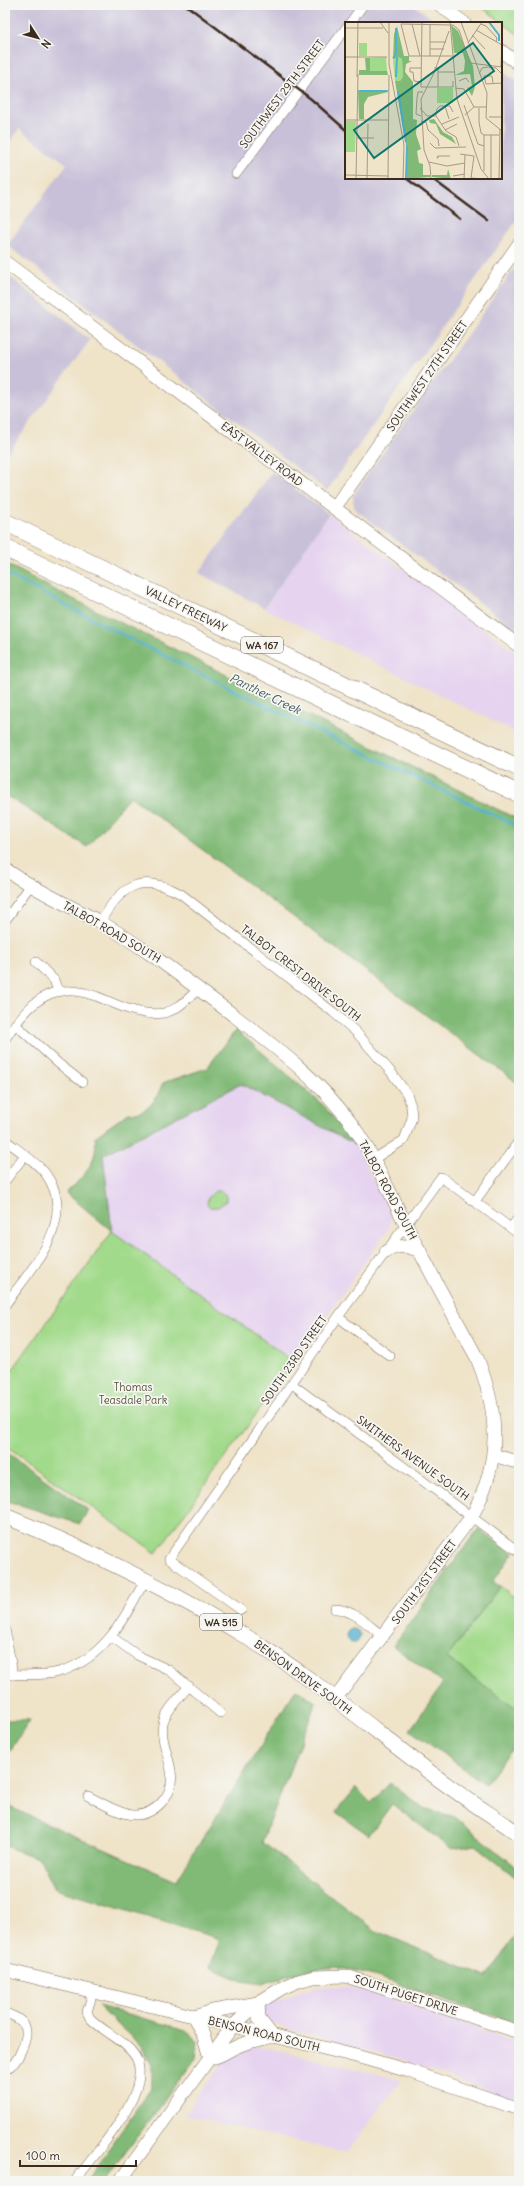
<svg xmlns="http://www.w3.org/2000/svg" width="524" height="2186" font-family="Delius,sans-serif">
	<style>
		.built { fill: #e6d3f0 }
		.industrial { fill: #c8c0d8 }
		.green { fill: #a2da8b; stroke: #6e8254 }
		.forest { fill: #81ba77; stroke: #5e724a }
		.water { fill: #51b1d0; stroke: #466e77 }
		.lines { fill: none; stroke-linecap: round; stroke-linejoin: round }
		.stream { stroke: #51b1d0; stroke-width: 2.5 }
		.street-casing { stroke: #7a6b5a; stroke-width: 10 }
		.secondary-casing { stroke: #7a6b5a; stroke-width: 14 }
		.primary-casing { stroke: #7a6b5a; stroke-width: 16 }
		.highway-casing { stroke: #7a6b5a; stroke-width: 18 }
		.street { stroke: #fff; stroke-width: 9 }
		.secondary { stroke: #fff; stroke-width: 13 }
		.primary { stroke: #fff; stroke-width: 15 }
		.highway { stroke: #fff; stroke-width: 17 }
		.rail { stroke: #3b2a1e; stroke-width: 2.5 }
		.labels { text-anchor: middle; stroke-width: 3.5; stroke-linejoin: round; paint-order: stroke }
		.shield { fill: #f6f6f2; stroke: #73675e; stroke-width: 1 }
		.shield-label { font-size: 10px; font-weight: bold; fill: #3b2a1e }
		.street-label { font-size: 11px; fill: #3b2a1e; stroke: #f6f6f2 }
		.park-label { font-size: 11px; fill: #555639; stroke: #f6f6f2 }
		.water-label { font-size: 12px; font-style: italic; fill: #43595c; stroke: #f6f6f2 }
		.inset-river { fill: none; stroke: #51b1d0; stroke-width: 2 }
		.inset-road { fill: none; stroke: #a79984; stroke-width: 1 }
		.view { fill: #0f766e; fill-opacity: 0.15; stroke: #0f766e; stroke-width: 2 }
		.inset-edge { fill: none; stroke: #3b2a1e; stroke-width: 2 }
	</style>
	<rect width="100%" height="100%" fill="#f6f6f2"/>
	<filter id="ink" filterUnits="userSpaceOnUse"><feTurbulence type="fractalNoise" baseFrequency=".025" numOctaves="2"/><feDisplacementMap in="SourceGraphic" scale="8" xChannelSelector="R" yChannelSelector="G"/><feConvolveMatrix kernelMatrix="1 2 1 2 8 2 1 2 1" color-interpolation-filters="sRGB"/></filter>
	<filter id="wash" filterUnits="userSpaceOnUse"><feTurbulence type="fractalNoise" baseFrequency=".012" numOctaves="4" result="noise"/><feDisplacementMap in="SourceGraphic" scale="16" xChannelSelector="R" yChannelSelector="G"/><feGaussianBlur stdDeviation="0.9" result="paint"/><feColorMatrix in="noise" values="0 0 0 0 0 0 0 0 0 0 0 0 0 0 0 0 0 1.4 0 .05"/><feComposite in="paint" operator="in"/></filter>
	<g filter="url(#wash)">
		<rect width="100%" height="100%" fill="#efe3c8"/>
		<!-- built -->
		<g class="built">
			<path d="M329,514L519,655V734L264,608Z"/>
			<path d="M237,1079L356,1145L391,1215L389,1228L294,1362L112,1231L94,1157Z"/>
			<path d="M345,1986L381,1995L519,2043V2102L398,2059L269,2023L264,2019L262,2010L269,2003L315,1987Z"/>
			<path d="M257,2047H265L401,2080L346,2153L184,2115L222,2063L233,2054Z"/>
		</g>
		<!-- industrial -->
		<g class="industrial">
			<path d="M5,5H414L438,23H346V178H501V70L519,84V217L327,491L7,245L67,164L19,129L5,149Z"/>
			<path d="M519,262V632L357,511L354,507L353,495Z"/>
			<path d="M5,273L90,340L5,457Z"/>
			<path d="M272,472L329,514L264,608L199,573Z"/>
		</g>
		<!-- green -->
		<g class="green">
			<path d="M479,5H519V35Z"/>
			<path d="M215,1191H222L226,1196V1201L218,1207H210L207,1204L208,1198Z"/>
			<path d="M112,1231L294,1362L156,1553L5,1445V1380Z"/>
			<path d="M500,1586L519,1601V1711L447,1658Z"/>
		</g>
		<!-- forest -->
		<g class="forest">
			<path d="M5,563L61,593L519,820V1084L130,796L87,847L5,795Z"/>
			<path d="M236,1030L322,1104L356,1145L241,1084L103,1155L112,1231L66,1193C83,1177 99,1162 95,1137L128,1113C149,1115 155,1100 163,1083L207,1068Z"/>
			<path d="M5,1451L88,1510L80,1524L5,1500Z"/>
			<path d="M478,1529L513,1553L493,1582L500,1586L447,1658L519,1711V1740L485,1784L410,1730L443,1683L393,1646Z"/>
			<path d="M296,1689L316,1702L262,1842L376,1931L487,1977L519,1931V2024L374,1976L336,1967L307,1970L262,1984L242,1981L210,1967L220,1939L55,1889L40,1859L5,1846V1792L12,1808L176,1881Z"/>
			<path d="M5,1720H30L5,1759Z"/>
			<path d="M390,1783L423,1808L455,1817L519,1869V1880L475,1845L452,1849L392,1804L369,1835L336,1812L356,1788L371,1803Z"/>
			<path d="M98,2006L186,2030L198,2041L196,2058L104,2181H87L152,2086V2063L142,2047Z"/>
		</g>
		<!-- water -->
		<circle class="water" cx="353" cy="1636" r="7"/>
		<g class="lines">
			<!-- stream -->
			<path class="stream" d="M5,573C173,664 347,744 519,827"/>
		</g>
	</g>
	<g filter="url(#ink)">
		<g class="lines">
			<defs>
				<g id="street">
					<path d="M350,23L363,5"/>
					<path d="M236,174L346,28"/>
					<path d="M5,921L30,886"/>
					<path d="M100,922C121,886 140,872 181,894L333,1012L356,1032L391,1072L407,1094L411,1106L412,1118L404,1140L374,1159"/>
					<path d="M36,962L54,980L58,991"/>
					<path d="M15,1024L59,1064L82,1082"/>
					<path d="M5,1039C34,996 56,977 108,1001C126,1009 144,1016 164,1013C178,1010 188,998 199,989"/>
					<path d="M5,1140C18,1150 34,1160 45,1173C80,1219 31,1269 5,1305"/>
					<path d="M5,1181L25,1155"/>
					<path d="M475,1201L519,1141"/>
					<path d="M511,1228L519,1217"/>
					<path d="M338,1317L390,1356"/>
					<path d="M292,1384L519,1552"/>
					<path d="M335,1609C353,1609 369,1626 383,1636"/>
					<path d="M241,1610L169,1559L338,1317L441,1177L519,1234"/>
					<path d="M5,1629L13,1675"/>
					<path d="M112,1637L137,1655L169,1670L220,1713"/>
					<path d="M5,1675C21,1674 38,1676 54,1673C102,1663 124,1619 145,1580"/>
					<path d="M88,1796C114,1809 138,1828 162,1802C170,1793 173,1783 171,1771C169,1756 160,1739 163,1723C166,1710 181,1696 189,1686"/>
					<path d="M5,2013C27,2020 31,2030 21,2051C18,2059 14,2066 5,2069"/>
					<path d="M75,2181C93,2155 156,2090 135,2056C125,2040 103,2032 90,2018L87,2012L93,1992"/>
				</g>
				<g id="secondary">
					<path d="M440,5L464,23"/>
					<path d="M501,51L519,64"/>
					<path d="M5,262L519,646"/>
					<path d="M335,507L519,244"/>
					<path d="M5,869C35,890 68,905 100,922C144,947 183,978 224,1008C270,1043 319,1078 353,1126C375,1157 389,1192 406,1225C429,1270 453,1314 477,1358C500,1415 501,1462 472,1516L335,1699"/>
					<path d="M386,1252C398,1244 407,1246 420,1251"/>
					<path d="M494,1455L519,1463"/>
					<path d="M5,1970L356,2056L409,2071L519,2109"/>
					<path d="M258,2003L259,2019L273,2037"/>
					<path d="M194,2017L213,2011L258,2003"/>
					<path d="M194,2017L204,2037L210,2058"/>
					<path d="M210,2058C221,2057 226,2051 236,2047C246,2042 258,2040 270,2037"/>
					<path d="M120,2181L232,2027L258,2003L282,1988L298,1981L314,1977L346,1976L519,2032"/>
				</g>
				<path id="primary" d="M5,1516C88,1550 169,1589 245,1636C311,1676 370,1727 431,1773C459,1795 490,1814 519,1834"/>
				<g id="highway">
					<path d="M5,522L519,768"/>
					<path d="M5,548L519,794"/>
				</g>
			</defs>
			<!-- street casing -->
			<use href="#street" class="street-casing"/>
			<!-- secondary casing -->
			<use href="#secondary" class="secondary-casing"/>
			<!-- primary casing -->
			<use href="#primary" class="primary-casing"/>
			<!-- highway casing -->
			<use href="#highway" class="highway-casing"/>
			<!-- street -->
			<use href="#street" class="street"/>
			<!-- secondary -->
			<use href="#secondary" class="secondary"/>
			<!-- primary -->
			<use href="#primary" class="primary"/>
			<!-- highway -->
			<use href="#highway" class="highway"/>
			<!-- rail -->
			<g class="rail">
				<path d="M186,5L311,99L346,130"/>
				<path d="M406,178L460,219"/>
				<path d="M431,178L489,221"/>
			</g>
		</g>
	</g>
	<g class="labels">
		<!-- shield labels -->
		<g class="shield">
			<rect x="241" y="637" width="42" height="16" rx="3"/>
			<rect x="200" y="1614" width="42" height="16" rx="3"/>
		</g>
		<g class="shield-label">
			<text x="262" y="649">WA 167</text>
			<text x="221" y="1626">WA 515</text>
		</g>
		<!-- street labels -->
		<g class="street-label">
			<text transform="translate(282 94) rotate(-53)" y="4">SOUTHWEST 29TH STREET</text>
			<text transform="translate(427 376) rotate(-55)" y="4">SOUTHWEST 27TH STREET</text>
			<text transform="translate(262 454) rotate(37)" y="4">EAST VALLEY ROAD</text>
			<text transform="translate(186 609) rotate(26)" y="4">VALLEY FREEWAY</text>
			<text transform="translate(112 932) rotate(30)" y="4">TALBOT ROAD SOUTH</text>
			<text transform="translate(301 973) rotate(38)" y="4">TALBOT CREST DRIVE SOUTH</text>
			<text transform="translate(388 1190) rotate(62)" y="4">TALBOT ROAD SOUTH</text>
			<text transform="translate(294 1360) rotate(-55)" y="4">SOUTH 23RD STREET</text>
			<text transform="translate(413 1458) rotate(36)" y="4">SMITHERS AVENUE SOUTH</text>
			<text transform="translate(424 1582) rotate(-54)" y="4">SOUTH 21ST STREET</text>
			<text transform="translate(303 1677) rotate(36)" y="4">BENSON DRIVE SOUTH</text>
			<text transform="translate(406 1995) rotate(18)" y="4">SOUTH PUGET DRIVE</text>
			<text transform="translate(264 2034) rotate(14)" y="4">BENSON ROAD SOUTH</text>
		</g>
		<!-- park labels -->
		<g class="park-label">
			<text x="133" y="1391">Thomas<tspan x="133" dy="13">Teasdale Park</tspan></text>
		</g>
		<!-- water labels -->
		<g class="water-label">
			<text transform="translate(265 694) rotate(26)" y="4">Panther Creek</text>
		</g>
	</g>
	<!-- overview -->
	<g transform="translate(345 22)">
		<rect width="157" height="157" fill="#efe3c8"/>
		<path d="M14,21H22V34H14ZM41,35L42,49H25V36ZM53,35L57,37L58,55L55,59H50L48,39ZM92,66H108V81H92ZM0,99H11L10,130H0Z" fill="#a2da8b"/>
		<path d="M106,3L113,9L128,44L130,65L127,74L122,66L127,64L125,52L110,53L119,49L120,39L118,31H109ZM52,4L59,34H64V39H67L61,42L60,50L68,60V97L72,98L71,112L76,127L72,129L74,141L78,142V153H85V155L61,157V123L50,59H55L58,55L57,37L53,35L48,38L49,12ZM20,36H25V49H42L43,53H14V48H21ZM13,68H43V70L23,75L19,82V97H14ZM89,97L98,110L107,115L111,122L95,112L91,102L85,101L84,98ZM103,147L106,157L87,155V153H102Z" fill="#81ba77"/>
		<path class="inset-river" d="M144,0L154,13V19M48,36L51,32V6M51,55L52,35M15,69H42M53,69L61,120M61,157L62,124"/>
		<path class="inset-road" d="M35,0L43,11M44,0V42L59,123L58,157M77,0L76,65H108V59M105,0L112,77L136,147L144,157M116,0L142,71L141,96L157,109M56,2L108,3L114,8L125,41L157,45M56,2L64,34H107M67,2L75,34M136,2L141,4L152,16L151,20M0,6H38M131,8L157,23M127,13L140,27M85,20H101M123,21L137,0M85,27H99M85,34V2M0,35H42M156,45L157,21M89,46H93V65M93,50H109M134,52L137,46L143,45L151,46L157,52M12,55L13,0M114,59L121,56L124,60M76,60L69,59L68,50H65V46H76M148,61L147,54H139L141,62L157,61M110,66L119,67L129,85H141M119,83L133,122L139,124M100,84L104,97M75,86L82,94H91M134,86V100L136,111L139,113M108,90L105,84H95L92,87L91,94L101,109L111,115L114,124M120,93L129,85M76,94L71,92L72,76L73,70H78M144,95H157M0,98H44M76,99L81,100L83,108L93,117L94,124M97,102L114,95M100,108L112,102M139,113V149M139,113H154M12,116H29M85,121L90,126L121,125M115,132L129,134L126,156L139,157M93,134L92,136H93V134H105M84,140L102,144L120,141M0,153L43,154M108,154L120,152M146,156V113M11,157L13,52M22,157L23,102M43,157L44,53M86,157L85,144L79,128L76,77L89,51L104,9M119,157L120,133M154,157L155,107"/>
		<path class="view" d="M128,21L149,49L29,136L9,108Z"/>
		<rect width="157" height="157" class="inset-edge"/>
	</g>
	<!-- margin -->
	<rect width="524" height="2186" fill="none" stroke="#f6f6f2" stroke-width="20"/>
	<!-- north arrow -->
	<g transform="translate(38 38) rotate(126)" stroke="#f6f6f2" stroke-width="3" paint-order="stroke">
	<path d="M0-3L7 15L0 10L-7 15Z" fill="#3b2a1e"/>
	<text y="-6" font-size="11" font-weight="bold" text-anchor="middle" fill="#3b2a1e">N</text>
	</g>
	<!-- scale -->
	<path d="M20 2160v6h116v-6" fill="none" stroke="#3b2a1e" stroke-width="2"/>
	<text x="26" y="2160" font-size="12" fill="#3b2a1e" stroke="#f6f6f2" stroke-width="3" paint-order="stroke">100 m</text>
</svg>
